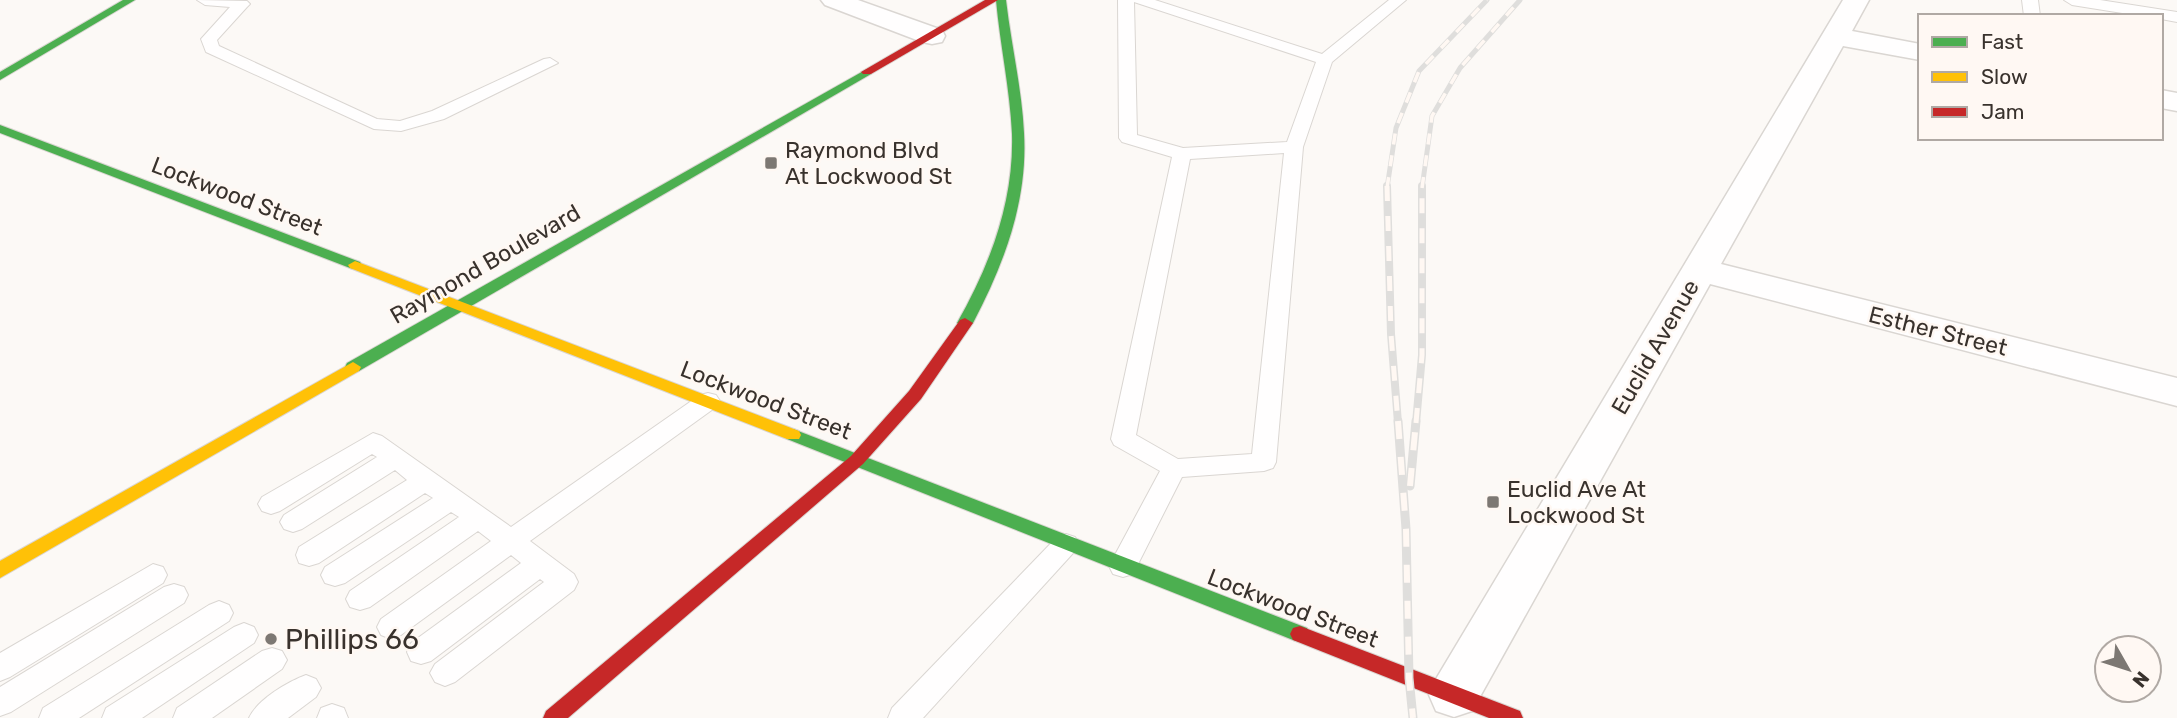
<svg xmlns="http://www.w3.org/2000/svg" width="2177" height="718" font-family="Rubik,sans-serif">
	<style>
		.lines { fill: none; stroke-linecap: round; stroke-linejoin: round }
		.lane-casing { stroke: #dad6d2; stroke-width: 2 }
		.street-casing { stroke: #dad6d2; stroke-width: 3 }
		.fast-casing { stroke: #dad6d2; stroke-width: 2 }
		.slow-casing { stroke: #dad6d2; stroke-width: 2 }
		.jam-casing { stroke: #dad6d2; stroke-width: 2 }
		.lane { fill: #fffefe; fill-rule: evenodd }
		.street { fill: #fffefe; fill-rule: evenodd }
		.fast { fill: #4caf50; fill-rule: evenodd }
		.slow { fill: #ffc107; fill-rule: evenodd }
		.jam { fill: #c62828; fill-rule: evenodd }
		.rail-far2-casing { stroke: #dfdedc; stroke-width: 5 }
		.rail-far1-casing { stroke: #dfdedc; stroke-width: 8 }
		.rail-casing { stroke: #dfdedc; stroke-width: 9 }
		.rail-far2 { stroke: #fff8f3; stroke-width: 3.5; stroke-dasharray: 11; stroke-linecap: butt }
		.rail-far1 { stroke: #fff8f3; stroke-width: 5; stroke-dasharray: 15; stroke-linecap: butt }
		.rail { stroke: #fff8f3; stroke-width: 6; stroke-dasharray: 18; stroke-linecap: butt }
		.poi-dot { fill: #7d7873; stroke: #fff8f3; stroke-width: 2.5 }
		.labels { text-anchor: middle; stroke-width: 5; stroke-linejoin: round; paint-order: stroke }
		.poi-label { font-size: 23px; fill: #39322d; stroke: #fff8f3; text-anchor: start }
		.street-label { font-size: 23px; fill: #39322d; stroke: #fff8f3 }
		.near-poi-label { font-size: 28px; fill: #39322d; stroke: #fff8f3; text-anchor: start }
	</style>
	<rect width="100%" height="100%" fill="#fcf9f6"/>
	<g class="lines">
		<defs>
			<g id="lane">
				<path d="M197,0L247,1L250,4L247,7L217,40L219,46L377,119L400,121L432,111L544,59L550,58L558,63L444,119L401,131L374,129L206,52L201,39L230,7L205,5Z"/>
				<path d="M1118,0H1155L1322,54L1389,0H1406L1332,62L1303,147L1276,462L1273,468L1264,471L1182,477L1133,574L1123,577L1113,574L1109,566L1160,471L1114,445L1111,439L1172,157L1122,142L1119,138ZM1134,2L1316,62L1287,142L1183,148L1137,135ZM1284,153L1252,454L1178,459L1136,435L1190,159Z"/>
				<path d="M2022,0H2038L2040,16H2024Z"/>
				<path d="M2064,0H2100L2177,12V22L2161,19V16H2141L2072,5Z"/>
				<path d="M708,393L716,395L720,401L716,407L530,541L574,574L578,582L574,590L455,682L445,686L435,682L430,673L435,664L544,582L540,579L431,661L421,664L411,661L407,652L411,643L521,563L511,555L401,635L391,639L381,635L377,627L381,619L491,541L478,531L370,607L360,610L350,607L346,599L350,591L459,517L451,512L345,583L335,586L325,583L321,575L325,567L433,498L425,493L319,563L309,566L299,563L296,555L299,547L407,480L395,470L302,529L293,532L284,529L280,522L284,515L377,457L372,454L280,511L271,514L262,511L258,504L262,497L373,433L382,436L511,527L700,395Z"/>
				<path d="M1066,534L1075,537L1079,544L1075,551L923,718H888L892,708L1057,537Z"/>
				<path d="M153,564L163,567L167,575L163,583L10,677L0,681V653Z"/>
				<path d="M174,584L184,587L188,595L184,603L11,712L0,716V687L164,587Z"/>
				<path d="M219,601L229,605L233,613L229,621L79,718H39L43,708L209,605Z"/>
				<path d="M244,623L254,627L258,635L254,643L142,718H102L106,708L234,627Z"/>
				<path d="M272,648L282,651L287,660L282,669L212,718H173L177,708L262,651Z"/>
				<path d="M306,675L316,679L321,688L316,697L288,718H249C257,700 287,682 306,675Z"/>
				<path d="M332,704L344,708L348,718H317L321,708Z"/>
			</g>
			<g id="street">
				<path d="M821,0H858L942,30L945,36L942,42L932,44L922,42L825,5Z"/>
				<path d="M1843,0H1869L1852,31L1920,44V60L1843,46L1721,264L2177,378V406L1710,284L1472,711L1454,717L1436,711L1429,695L1436,679Z"/>
				<path d="M2161,90L2177,93V111L2161,108Z"/>
			</g>
			<g id="fast">
				<path d="M123,0H135L0,80V72Z"/>
				<path d="M996,0H1006C1011,44 1022,89 1024,133C1028,201 1004,264 973,323L965,328L957,323C990,265 1014,202 1012,134C1010,89 1000,45 996,0Z"/>
				<path d="M867,69L871,70V74L359,371L353,372L345,367L347,363Z"/>
				<path d="M0,125L360,262L362,265L355,269L350,268L0,133Z"/>
				<path d="M793,429L1307,628L1310,634L1307,640L1300,642L1293,640L787,439L785,435L787,431Z"/>
			</g>
			<g id="slow">
				<path d="M355,261L799,431L801,435L799,439H787L350,268L348,265Z"/>
				<path d="M353,362L361,367L359,371L0,578V561Z"/>
			</g>
			<g id="jam">
				<path d="M985,0H998L871,74H863L861,72Z"/>
				<path d="M965,318L973,323L921,399L863,464L568,718H543L546,711L851,456L909,391L960,320Z"/>
				<path d="M1300,626L1520,711L1523,718H1489L1293,640L1290,634L1293,628Z"/>
			</g>
		</defs>
		<!-- lane casing -->
		<use href="#lane" class="lane-casing"/>
		<!-- street casing -->
		<use href="#street" class="street-casing"/>
		<!-- fast casing -->
		<use href="#fast" class="fast-casing"/>
		<!-- slow casing -->
		<use href="#slow" class="slow-casing"/>
		<!-- jam casing -->
		<use href="#jam" class="jam-casing"/>
		<!-- lane -->
		<use href="#lane" class="lane"/>
		<!-- street -->
		<use href="#street" class="street"/>
		<!-- fast -->
		<use href="#fast" class="fast"/>
		<!-- slow -->
		<use href="#slow" class="slow"/>
		<!-- jam -->
		<use href="#jam" class="jam"/>
		<defs>
			<g id="rail-far2">
				<path d="M1387,188L1396,128L1419,71L1487,0"/>
				<path d="M1422,188L1432,116L1460,68L1520,0"/>
			</g>
			<g id="rail-far1">
				<path d="M1387,186L1391,334L1398,423"/>
				<path d="M1416,423L1422,355V186"/>
			</g>
			<g id="rail">
				<path d="M1398,421L1406,529L1409,678L1413,718"/>
				<path d="M1410,486L1416,421"/>
			</g>
		</defs>
		<!-- rail-far2 casing -->
		<use href="#rail-far2" class="rail-far2-casing"/>
		<!-- rail-far1 casing -->
		<use href="#rail-far1" class="rail-far1-casing"/>
		<!-- rail casing -->
		<use href="#rail" class="rail-casing"/>
		<!-- rail-far2 -->
		<use href="#rail-far2" class="rail-far2"/>
		<!-- rail-far1 -->
		<use href="#rail-far1" class="rail-far1"/>
		<!-- rail -->
		<use href="#rail" class="rail"/>
	</g>
	<!-- markers -->
	<g class="poi-dot">
		<rect x="764" y="156" width="14" height="14" rx="3.5"/>
		<rect x="1486" y="495" width="14" height="14" rx="3.5"/>
		<circle cx="271" cy="639" r="7"/>
	</g>
	<g class="labels">
		<!-- poi labels -->
		<g class="poi-label">
			<text x="785" y="158">Raymond Blvd<tspan x="785" dy="26">At Lockwood St</tspan></text>
			<text x="1507" y="497">Euclid Ave At<tspan x="1507" dy="26">Lockwood St</tspan></text>
		</g>
		<!-- street labels -->
		<g class="street-label">
			<text transform="translate(237 196) rotate(21)" y="8">Lockwood Street</text>
			<text transform="translate(485 264) rotate(-30)" y="8">Raymond Boulevard</text>
			<text transform="translate(1938 331) rotate(14)" y="8">Esther Street</text>
			<text transform="translate(1655 347) rotate(-60)" y="8">Euclid Avenue</text>
			<text transform="translate(766 400) rotate(21)" y="8">Lockwood Street</text>
			<text transform="translate(1293 608) rotate(21)" y="8">Lockwood Street</text>
		</g>
		<!-- near-poi labels -->
		<g class="near-poi-label">
			<text x="285" y="649">Phillips 66</text>
		</g>
	</g>
	<!-- legend -->
	<rect x="1918" y="14" width="245" height="126" fill="#fff8f3" stroke="#b0a9a4" stroke-width="2"/>
	<rect x="1932" y="37" width="35" height="10" fill="#4caf50" stroke="#b0a9a4" stroke-width="2"/>
	<text x="1981" y="49" font-size="21" fill="#39322d">Fast</text>
	<rect x="1932" y="72" width="35" height="10" fill="#ffc107" stroke="#b0a9a4" stroke-width="2"/>
	<text x="1981" y="84" font-size="21" fill="#39322d">Slow</text>
	<rect x="1932" y="107" width="35" height="10" fill="#c62828" stroke="#b0a9a4" stroke-width="2"/>
	<text x="1981" y="119" font-size="21" fill="#39322d">Jam</text>
	<!-- north arrow -->
	<g transform="translate(2128 669) rotate(129)"><circle r="33" fill="#fff8f3" stroke="#b0a9a4" stroke-width="2"/>
	<path d="M0-5L12 26L0 18L-12 26Z" fill="#7d7873"/>
	<text y="-10" font-size="19" font-weight="bold" text-anchor="middle" fill="#39322d">N</text>
	</g>
</svg>
